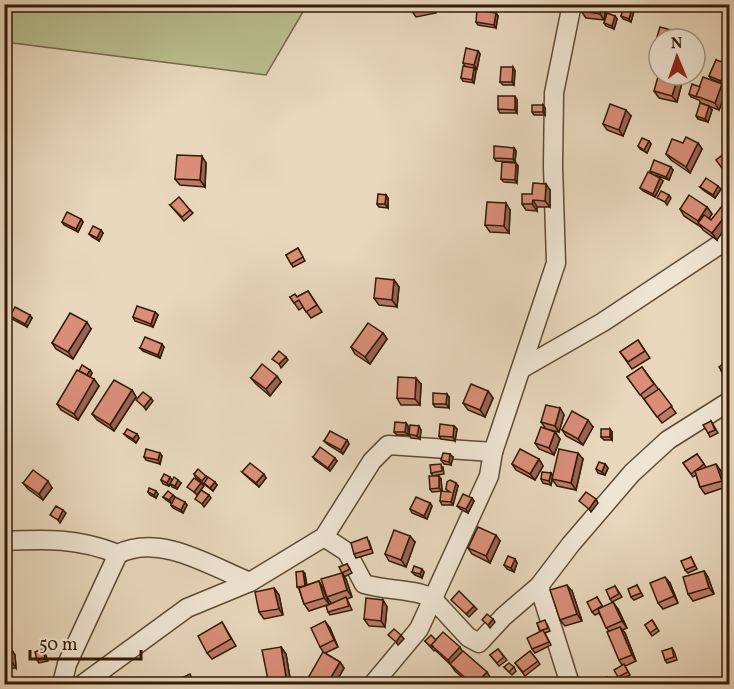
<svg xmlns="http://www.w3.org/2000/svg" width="734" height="689" font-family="Vollkorn,serif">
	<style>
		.green { fill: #b9bd8e; stroke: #766c4a; stroke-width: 1.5 }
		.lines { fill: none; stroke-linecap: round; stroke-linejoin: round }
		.minor-casing { stroke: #604a34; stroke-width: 21 }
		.minor { stroke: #f0e5d3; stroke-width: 18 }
		.wall { fill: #bb7a69; stroke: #321b07; stroke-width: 1.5 }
		.shaded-wall { fill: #996355; stroke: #321b07; stroke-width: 1.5 }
		.building { fill: #da8e7a; stroke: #321b07; stroke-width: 1.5 }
	</style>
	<rect width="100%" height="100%" fill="#e8d7bc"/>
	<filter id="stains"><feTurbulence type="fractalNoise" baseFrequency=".00333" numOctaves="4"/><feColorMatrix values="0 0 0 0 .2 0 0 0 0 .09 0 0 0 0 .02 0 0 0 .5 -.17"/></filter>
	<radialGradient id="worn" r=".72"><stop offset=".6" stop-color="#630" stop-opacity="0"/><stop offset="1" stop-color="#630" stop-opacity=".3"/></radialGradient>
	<!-- green -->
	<path class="green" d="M5,4H307V5L266,75L5,42Z"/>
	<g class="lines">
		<defs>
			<g id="minor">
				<path d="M521,369L603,322L719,245L730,232"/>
				<path d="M324,537L347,552L364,584C386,591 412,588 432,598L468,637L479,643L503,617L539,586L571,544L632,473L668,440L730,401"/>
				<path d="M4,541C46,539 78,538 118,554"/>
				<path d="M539,586L570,684"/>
				<path d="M62,684L67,664L118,554C160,533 210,566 250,582"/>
				<path d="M83,684L187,608L250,582L324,537L372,461L388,445L493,452L556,263L553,166L554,93L572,4"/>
				<path d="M373,684L419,629L489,476L493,452"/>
			</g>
		</defs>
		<!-- minor casing -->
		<use href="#minor" class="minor-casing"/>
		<!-- minor -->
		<use href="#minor" class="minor"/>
	</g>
	<!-- wall -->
	<g class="wall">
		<path d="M435,4L436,13L416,17L411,10Z"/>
		<path d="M607,4L604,20L586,18L581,11Z"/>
		<path d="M632,8L634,11L631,22L623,19L621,16Z"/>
		<path d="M496,13L498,16L496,28L478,25L476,22Z"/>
		<path d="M615,16L617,19L614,29L606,26L604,23Z"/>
		<path d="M478,51L480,54L477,69L474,68L476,71L474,83L463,81L461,78L465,66L463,63Z"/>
		<path d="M716,60L724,84L711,79L709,76Z"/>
		<path d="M513,67L515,71L514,85H503L500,82Z"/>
		<path d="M678,77L682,83L677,102L659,98L654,91Z"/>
		<path d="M700,87L727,90L719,110L701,103L699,100L691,97L689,94Z"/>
		<path d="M517,100V113H500L498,109Z"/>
		<path d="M543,105L545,108V115H534L532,112Z"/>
		<path d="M712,110L708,122L698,119L696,116Z"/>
		<path d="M631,116L623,136L607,130L603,124Z"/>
		<path d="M649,141L651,144L647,153L640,149L638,146Z"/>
		<path d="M683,143H698L702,149L690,173L671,160L666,154Z"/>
		<path d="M514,148L516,151L515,162L496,161L494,158Z"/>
		<path d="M206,163L205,187L180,185L175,179Z"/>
		<path d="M518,166L517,183L504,182L501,179Z"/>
		<path d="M673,170L669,180L655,175L663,181L655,197L643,191L640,188L652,174L650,171Z"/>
		<path d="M700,187L721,189L715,198L703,190Z"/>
		<path d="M550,190V207H537V211L526,210L522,204L532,194Z"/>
		<path d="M386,195L388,198V208L379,207L377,204Z"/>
		<path d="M170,205L190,210L193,213L184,221Z"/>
		<path d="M707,207L712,214L709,218L711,220L717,240L703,230L701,227L684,216L680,209Z"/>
		<path d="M510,210L509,233L490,232L485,225Z"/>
		<path d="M81,219L83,222L78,232L64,225L62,222Z"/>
		<path d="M101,230L103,233L99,241L92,237L89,234Z"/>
		<path d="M298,248L305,261L293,267L286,255Z"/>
		<path d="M394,280L399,287L397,307L379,305L374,298Z"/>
		<path d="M308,291L322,312L311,318L303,307L299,310L290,297H297Z"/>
		<path d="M155,312L158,315L153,327L135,321L133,317Z"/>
		<path d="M10,316L32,318L27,327L12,319Z"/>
		<path d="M91,329L73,359L56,349L52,343Z"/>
		<path d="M383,333L387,339L370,364L355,354L351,347Z"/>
		<path d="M638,340L650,358L632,369L620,352Z"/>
		<path d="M164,347L160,358L143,351L140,348Z"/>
		<path d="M642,367L676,413L662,423L627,377Z"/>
		<path d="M729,369V377L728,378L721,371Z"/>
		<path d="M90,370L92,373L90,377L99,386L78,420L61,410L57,404L79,371Z"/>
		<path d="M251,378L281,382L270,396L256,384Z"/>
		<path d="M421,384L420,405H401L397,398Z"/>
		<path d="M132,390L136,397L114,431L97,420L92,414Z"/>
		<path d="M488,391L493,398L485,417L468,410L463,403Z"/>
		<path d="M449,397V408L435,407L433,404Z"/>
		<path d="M560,408L564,415L559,432L546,429L541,422Z"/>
		<path d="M711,421L718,433L710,437L708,433Z"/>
		<path d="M406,423L408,426V435H397L394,432Z"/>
		<path d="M454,426L457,429L455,441L441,439L439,436Z"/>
		<path d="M593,427L583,445L566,436L562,430Z"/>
		<path d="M421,430L420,439L411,438L409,434Z"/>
		<path d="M555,432L560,439L554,455L539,449L535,443Z"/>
		<path d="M612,432V440H604L601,437Z"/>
		<path d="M124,434H137L139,438L136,443L127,437Z"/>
		<path d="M347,440L349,444L343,454L327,444L324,441Z"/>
		<path d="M697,454L706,467L721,471L726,487L705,494L700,487L696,475L693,477L683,463Z"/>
		<path d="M162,456L160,464L146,460L144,457Z"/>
		<path d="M313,457L337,461L330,471L315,460Z"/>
		<path d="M453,457L451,465L444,464L441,460Z"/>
		<path d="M539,459L543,466L535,480L516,470L512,464Z"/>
		<path d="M583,459L576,490L557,486L552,479L551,485L543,483L541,479L551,473L553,476Z"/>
		<path d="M605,464L608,468L605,475L598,473L596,469Z"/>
		<path d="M443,467L444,474L433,476L431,473Z"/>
		<path d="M242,472L266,478L259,487L245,475Z"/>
		<path d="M194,474L206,476L217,485L213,491L196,478Z"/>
		<path d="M441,479L442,491L432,492L430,489Z"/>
		<path d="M161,480H172L181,483L177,489L172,487L170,484L169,486L163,484Z"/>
		<path d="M23,483L52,488L43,500L28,489Z"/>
		<path d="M458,486L453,505H442L440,501L449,492L446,489Z"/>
		<path d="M156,491L158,494L156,498L150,495L148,492Z"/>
		<path d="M173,495L175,497L187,505L183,513L173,508L171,505L172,504L166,500L163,497Z"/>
		<path d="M472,498L474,501L468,513L460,509L457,506Z"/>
		<path d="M430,503L432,506L427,519L412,513L410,509Z"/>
		<path d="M369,541L373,553L356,558L354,554Z"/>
		<path d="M500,541L490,563L472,554L468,548Z"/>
		<path d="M415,542L406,567L389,561L385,554Z"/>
		<path d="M691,557L697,569L688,573L685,570Z"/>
		<path d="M515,559L517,563L514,572L507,569L504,565Z"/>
		<path d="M347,564L352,573L344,577L342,573Z"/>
		<path d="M704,571L708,577L714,594L693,601L688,594Z"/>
		<path d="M412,572H424L422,578L415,575Z"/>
		<path d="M342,573L346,579L352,597L347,599L352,610L330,615L328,612L327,605L309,611L304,604L299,589L297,587L305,574L307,585L319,581L329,604L331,603L327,597Z"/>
		<path d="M670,583L678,603L663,609L658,603Z"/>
		<path d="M637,585L643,596L634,600L631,597Z"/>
		<path d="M615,586L622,597L612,602L610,599Z"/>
		<path d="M274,588L279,595L283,615L264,619L259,612Z"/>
		<path d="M572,591L582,621L565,626L560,620Z"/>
		<path d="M597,597L603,607L618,609L627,628L622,630L625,633L636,661L625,666L630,675L620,680L618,677L622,665L619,660L609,632L599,613L595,615L592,612Z"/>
		<path d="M383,600L387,607L385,627L369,626L364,619Z"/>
		<path d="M652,620L659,631L652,636L645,625Z"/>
		<path d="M222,622L236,646L212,659L207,653Z"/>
		<path d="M537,623L547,624L550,631L545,633L551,645L535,653L532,649L540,632Z"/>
		<path d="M330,628L338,647L325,653L340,662L344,668L335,684H310L307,680L324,653L320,647Z"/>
		<path d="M436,640L462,651L487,672L491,679L486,684H470L455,671L451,665L435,650L434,651L425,641Z"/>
		<path d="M281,647L286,654L291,684H271L268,680Z"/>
		<path d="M672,648L674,651L677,660L667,663L665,660Z"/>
		<path d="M4,649H11L15,655L16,668H4Z"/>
		<path d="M43,649L45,653L48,661L39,663L37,660Z"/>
		<path d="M498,649L507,660L499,666L490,655Z"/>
		<path d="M530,651L540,664L525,676L515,663Z"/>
		<path d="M504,667H514L516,671L512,675Z"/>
	</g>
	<!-- shaded-wall -->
	<g class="shaded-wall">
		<path d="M431,4H435L436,13L432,7Z"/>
		<path d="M601,4H607L604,20L600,14Z"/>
		<path d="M632,8L634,11L631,22L629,19Z"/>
		<path d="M496,13L498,16L496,28L494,25Z"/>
		<path d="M615,16L617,19L614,29L612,26Z"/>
		<path d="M671,30L673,33L671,39H668Z"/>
		<path d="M478,51L480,54L477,69L474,65Z"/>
		<path d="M728,64L729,67V69L724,84L721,81Z"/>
		<path d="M513,67L515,71L514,85L512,82Z"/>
		<path d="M474,68L476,71L474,83L472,80Z"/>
		<path d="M678,77L682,83L677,102L672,96Z"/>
		<path d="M722,84L727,90L719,110L715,103Z"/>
		<path d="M515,96L517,100V113L515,110Z"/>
		<path d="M543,105L545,108V115L543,112Z"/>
		<path d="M709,106L712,110L708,122L705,119Z"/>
		<path d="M626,110L631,116L623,136L619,130Z"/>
		<path d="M649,141L651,144L647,153L644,150Z"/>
		<path d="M698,143L702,149L690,173L686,167Z"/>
		<path d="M514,148L516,151L515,162L513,159Z"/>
		<path d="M202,156L206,163L205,187L200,180Z"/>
		<path d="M516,163L518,166L517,183L515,180Z"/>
		<path d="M671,167L673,170L669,180L666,177Z"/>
		<path d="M660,178L663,181L655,197L653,194Z"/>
		<path d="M546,184L550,190V207L545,201Z"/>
		<path d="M718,186L721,189L715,198L713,195Z"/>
		<path d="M386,195L388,198V208L385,204Z"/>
		<path d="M669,195L671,198L667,205L665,202Z"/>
		<path d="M533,200L537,207V211L532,204Z"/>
		<path d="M506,203L510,210L509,233L504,226Z"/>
		<path d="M707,207L712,214L703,227L698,221Z"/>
		<path d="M729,211V223L717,240L712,233Z"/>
		<path d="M81,219L83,222L78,232L76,229Z"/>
		<path d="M101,230L103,233L99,241L97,238Z"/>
		<path d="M394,280L399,287L397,307L392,300Z"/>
		<path d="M155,312L158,315L153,327L151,324Z"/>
		<path d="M30,315L32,318L27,327L25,324Z"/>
		<path d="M87,322L91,329L73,359L68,352Z"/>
		<path d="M383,333L387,339L370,364L365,357Z"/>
		<path d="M162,344L164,347L160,358L158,355Z"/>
		<path d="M286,357L288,360L281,368L279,364Z"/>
		<path d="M90,370L92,373L89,379L87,375Z"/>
		<path d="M277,376L281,382L270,396L266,389Z"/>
		<path d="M416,378L421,384L420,405L415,399Z"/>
		<path d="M94,379L99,386L78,420L74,414Z"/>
		<path d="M132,390L136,397L114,431L110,425Z"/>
		<path d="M488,391L493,398L485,417L480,410Z"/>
		<path d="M447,394L449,397V408L446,404Z"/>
		<path d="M151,398L153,401L146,410L144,407Z"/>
		<path d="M560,408L564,415L559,432L555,426Z"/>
		<path d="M588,420L593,427L583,445L578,439Z"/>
		<path d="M406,423L408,426V435L405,432Z"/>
		<path d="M419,426L421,430L420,439L417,436Z"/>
		<path d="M454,426L457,429L455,441L453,437Z"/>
		<path d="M610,429L612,432V440L610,437Z"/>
		<path d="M555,432L560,439L554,455L549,448Z"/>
		<path d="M137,434L139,438L136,443L133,439Z"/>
		<path d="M347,440L349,444L343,454L341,450Z"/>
		<path d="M160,453L162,456L160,464L158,460Z"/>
		<path d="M578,453L583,459L576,490L571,483Z"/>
		<path d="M450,454L453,457L451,465L449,462Z"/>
		<path d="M335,458L337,461L330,471L328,468Z"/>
		<path d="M539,459L543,466L535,480L530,474Z"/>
		<path d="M605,464L608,468L605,475L602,472Z"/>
		<path d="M716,464L721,471L726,487L722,481Z"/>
		<path d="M551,473L553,477L551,485L549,481Z"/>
		<path d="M264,474L266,478L259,487L256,483Z"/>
		<path d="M439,476L441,479L442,491L439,488Z"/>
		<path d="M170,477L172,480L169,486L167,483Z"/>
		<path d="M178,480L181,483L177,489L175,486Z"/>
		<path d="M48,481L52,488L43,500L39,494Z"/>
		<path d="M215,482L217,485L213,491L210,488Z"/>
		<path d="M201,483L204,486L197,495L194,492Z"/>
		<path d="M456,483L458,486L453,505L451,502Z"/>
		<path d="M156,491L158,494L156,498L154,495Z"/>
		<path d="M173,495L176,498L172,504L169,500Z"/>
		<path d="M209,495L211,498L204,507L202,504Z"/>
		<path d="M472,498L474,501L468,513L466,509Z"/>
		<path d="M596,499L598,503L591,512L589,509Z"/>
		<path d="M185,502L187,505L183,513L181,510Z"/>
		<path d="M430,503L432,506L427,519L424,516Z"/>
		<path d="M63,510L66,513L60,523L58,520Z"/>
		<path d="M496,535L500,541L490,563L486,556Z"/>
		<path d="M410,536L415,542L406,567L401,560Z"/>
		<path d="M515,559L517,563L514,572L511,568Z"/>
		<path d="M422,569L424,572L422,578L420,574Z"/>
		<path d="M303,571L305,574L307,589L305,586Z"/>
		<path d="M704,571L708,577L714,594L709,588Z"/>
		<path d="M342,573L346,579L352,597L347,590Z"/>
		<path d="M665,577L670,583L678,603L674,596Z"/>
		<path d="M319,581L323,588L329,604L324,598Z"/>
		<path d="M567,585L572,591L582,621L577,614Z"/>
		<path d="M274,588L279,595L283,615L279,609Z"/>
		<path d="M383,600L387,607L385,627L381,621Z"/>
		<path d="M613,602L618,609L627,628L622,621Z"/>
		<path d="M474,606L477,609L469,617L466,614Z"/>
		<path d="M493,619L495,622L490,628L488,625Z"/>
		<path d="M325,621L330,628L338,647L334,640Z"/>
		<path d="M620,627L625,633L636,661L632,655Z"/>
		<path d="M401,635L404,639L398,645L396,642Z"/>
		<path d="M281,647L286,654L291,684L286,677Z"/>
		<path d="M460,647L464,654L452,666L448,660Z"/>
		<path d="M11,649L15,655L16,668L11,661Z"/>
		<path d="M340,662L344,668L335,684H327Z"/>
		<path d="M487,672L491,679L486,684H475Z"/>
	</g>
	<!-- building -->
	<g class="building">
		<path d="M411,4H431L432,7L411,10Z"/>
		<path d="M582,4H601L600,14L581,11Z"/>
		<path d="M624,6L632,8L629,19L621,16Z"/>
		<path d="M477,10L496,13L494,25L476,22Z"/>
		<path d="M607,13L615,16L612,26L604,23Z"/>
		<path d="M660,27L671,30L668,39L657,37Z"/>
		<path d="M466,48L478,51L474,65L463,63Z"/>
		<path d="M716,60L728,64L721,81L709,76Z"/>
		<path d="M463,66L474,68L472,80L461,78Z"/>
		<path d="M501,67H513L512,82H500Z"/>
		<path d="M659,73V75H670L678,77L672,96L654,91Z"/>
		<path d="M703,77L722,84L715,103L696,96Z"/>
		<path d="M692,84L700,87L696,96L697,97L689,94Z"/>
		<path d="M498,96H515V110L498,109Z"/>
		<path d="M700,103L709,106L705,119L696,116Z"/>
		<path d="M610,104L626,110L619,130L603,124Z"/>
		<rect x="532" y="105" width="11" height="7"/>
		<path d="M686,137L698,143L686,167L666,154L672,139L683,143Z"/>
		<path d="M642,138L649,141L644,150L638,146Z"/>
		<path d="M494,146L514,148L513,159L494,158Z"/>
		<path d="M729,150V173L727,175L716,160Z"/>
		<path d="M177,155L202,156L200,180L175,179Z"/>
		<path d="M654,160L671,167L666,177L650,171Z"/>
		<path d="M502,162L516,163L515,180L501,179Z"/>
		<path d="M648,172L660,178L653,194L640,188Z"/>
		<path d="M706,178L718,186L713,195L700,187Z"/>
		<path d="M533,183L546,184L545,201L533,200L532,204H522V194H532Z"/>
		<path d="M661,191L669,195L665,202L657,198Z"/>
		<path d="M378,194L386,195L385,204H377Z"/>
		<path d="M689,195L707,207L698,221L680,209Z"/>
		<path d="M179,197L190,210L182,217L170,205Z"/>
		<path d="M487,202L506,203L504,226L485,225Z"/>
		<path d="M722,206L729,211L712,233L698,223L704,215L711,220Z"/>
		<path d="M67,212L81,219L76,229L62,222Z"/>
		<path d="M93,226L101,230L97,238L89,234Z"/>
		<path d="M298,248L303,257L291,264L286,255Z"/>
		<path d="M376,278L394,280L392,300L374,298Z"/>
		<path d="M308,291L317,305L306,312L299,300L294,303L290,297L295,294L297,297Z"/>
		<path d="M137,306L155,312L151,324L133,317Z"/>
		<path d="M15,307L30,315L25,324L10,316Z"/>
		<path d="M70,313L87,322L68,352L52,343Z"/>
		<path d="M368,323L383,333L365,357L351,347Z"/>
		<path d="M145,337L162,344L158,355L140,348Z"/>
		<path d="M638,340L645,351L628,362L620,352Z"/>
		<path d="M729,345V360L723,351Z"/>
		<path d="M279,351L286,357L279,364L272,359Z"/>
		<path d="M725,362L729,369V372L725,375L719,367Z"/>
		<path d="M262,364L277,376L266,389L251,378Z"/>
		<path d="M82,365L90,370L87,375L79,371Z"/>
		<path d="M642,367L654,384L640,395L627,377Z"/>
		<path d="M77,370L94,379L74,414L57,404Z"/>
		<path d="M398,377L416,378L415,399L397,398Z"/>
		<path d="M114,380L132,390L110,425L92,414Z"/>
		<path d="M471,384L488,391L480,410L463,403Z"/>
		<path d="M659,389L672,406L657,417L644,399Z"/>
		<path d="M143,392L151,398L144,407L136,400Z"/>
		<path d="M433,393L447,394L446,404H433Z"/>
		<path d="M546,405L560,408L555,426L541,422Z"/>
		<path d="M572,411L588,420L578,439L562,430Z"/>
		<path d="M711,421L715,430L708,433L703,425Z"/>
		<path d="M395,422L406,423L405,432H394Z"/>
		<path d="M440,424L454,426L453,437L439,436Z"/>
		<path d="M410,425L419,426L417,436L409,434Z"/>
		<path d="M541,427L555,432L549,448L535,443Z"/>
		<path d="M127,429L137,434L133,439L124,434Z"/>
		<rect x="601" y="429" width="9" height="8"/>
		<path d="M330,431L347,440L341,450L324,441Z"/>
		<path d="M320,447L335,458L328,468L313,457Z"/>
		<path d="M146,449L160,453L158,460L144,457Z"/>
		<path d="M520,449L539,459L530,474L512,464Z"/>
		<path d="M559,449L578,453L571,483L552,479Z"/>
		<path d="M443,453L450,454L449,462L441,460Z"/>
		<path d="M697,454L704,464L691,474L683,463Z"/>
		<path d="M599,462L605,464L602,472L596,469Z"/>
		<path d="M250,463L264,474L256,483L242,472Z"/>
		<path d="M441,464L442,471L431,473L430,465Z"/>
		<path d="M716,464L722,481L700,487L695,471Z"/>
		<path d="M198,469L206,476L202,481L194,474Z"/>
		<path d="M33,470L48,481L39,494L23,483Z"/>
		<path d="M542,472L551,473L549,481L541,479Z"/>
		<path d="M164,474L170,477L167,483L161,480Z"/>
		<path d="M429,476H439V488L430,489Z"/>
		<path d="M174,477L178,480L175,486L170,484Z"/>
		<path d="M208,477L215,482L210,488L204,483Z"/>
		<path d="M194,478L201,483L194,492L187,487Z"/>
		<path d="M450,480L456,483L451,502L440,501L441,491L450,492L446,489L447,482Z"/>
		<path d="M149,488L156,491L154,495L148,492Z"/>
		<path d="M201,490L209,495L202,504L195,499Z"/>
		<path d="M168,491L173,495L169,500L163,497Z"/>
		<path d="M586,492L596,499L589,509L579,501Z"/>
		<path d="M463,494L472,498L466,509L457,506Z"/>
		<path d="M175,497L185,502L181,510L171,505Z"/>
		<path d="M416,497L430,503L424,516L410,509Z"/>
		<path d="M56,506L63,510L58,520L50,515Z"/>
		<path d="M478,527L496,535L486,556L468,548Z"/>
		<path d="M394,530L410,536L401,560L385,554Z"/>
		<path d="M367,537L371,549L354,554L351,543Z"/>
		<path d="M508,556L515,559L511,568L504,565Z"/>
		<path d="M691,557L695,566L685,570L681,561Z"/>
		<path d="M347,564L350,569L342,573L339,567Z"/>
		<path d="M414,566L422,569L420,574L412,572Z"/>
		<path d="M303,571L305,586L297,587L296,572Z"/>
		<path d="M704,571L709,588L688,594L683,577Z"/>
		<path d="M342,573L347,590L327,597L321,579Z"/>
		<path d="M665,577L674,596L658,603L650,583Z"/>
		<path d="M319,581L324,598L304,604L299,588Z"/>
		<path d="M567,585L577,614L560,620L550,590Z"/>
		<path d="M637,585L641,593L631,597L628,589Z"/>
		<path d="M615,586L619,594L610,599L606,590Z"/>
		<path d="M274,588L279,609L259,612L255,592Z"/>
		<path d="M459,591L474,606L466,614L451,600Z"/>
		<path d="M346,597L349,606L328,612L326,606Z"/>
		<path d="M597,597L602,606L592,612L587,602Z"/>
		<path d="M366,598L383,600L381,621L364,619Z"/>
		<path d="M613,602L622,621L606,628L598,609Z"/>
		<path d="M487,614L493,619L488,625L482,620Z"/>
		<path d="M545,620L548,628L540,631L537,623Z"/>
		<path d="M652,620L657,628L650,633L645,625Z"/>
		<path d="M325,621L334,640L320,647L311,628Z"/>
		<path d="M222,622L231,639L207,653L198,636Z"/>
		<path d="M620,627L632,655L619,660L607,632Z"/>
		<path d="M394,629L401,635L396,642L388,635Z"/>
		<path d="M543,630L549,642L532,649L527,638Z"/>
		<path d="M443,632L460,647L448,660L431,645Z"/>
		<path d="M431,635L436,640L431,645L433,646L432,648L425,641Z"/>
		<path d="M281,647L286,677L268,680L262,650Z"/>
		<path d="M672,648L674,657L665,660L662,651Z"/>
		<rect x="4" y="649" width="7" height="12"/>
		<path d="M43,649L45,658L37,660L35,652Z"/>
		<path d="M498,649L504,657L497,663L490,655Z"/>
		<path d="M463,651L487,672L475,684H472L450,664Z"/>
		<path d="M530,651L538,661L523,672L515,663Z"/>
		<path d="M323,652L340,662L327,684H315L307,680Z"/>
		<path d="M509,663L514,667L509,672L504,667Z"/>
		<path d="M624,664L628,672L618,677L614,670Z"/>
		<path d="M190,674L195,684H174L173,682Z"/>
		<path d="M607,677L610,684H588Z"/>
	</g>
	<!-- margin -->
	<rect width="734" height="689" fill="none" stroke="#e8d7bc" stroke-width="24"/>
	<rect x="6" y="6" width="722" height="677" fill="none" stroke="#321b07" stroke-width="3"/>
	<rect x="12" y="12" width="710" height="665" fill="none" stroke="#321b07" stroke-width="1.5"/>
	<!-- north arrow -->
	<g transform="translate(677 57) rotate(358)"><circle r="28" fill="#f0e5d3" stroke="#a49481" stroke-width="1.5"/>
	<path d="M0-4.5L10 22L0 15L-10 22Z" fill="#8f2418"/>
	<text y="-9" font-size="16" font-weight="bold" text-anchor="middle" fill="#321b07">N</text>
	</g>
	<!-- scale -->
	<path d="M30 650v9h111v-9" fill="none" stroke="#321b07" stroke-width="3"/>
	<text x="39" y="650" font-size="18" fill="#321b07" stroke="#f0e5d3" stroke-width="4.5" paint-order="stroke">50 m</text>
	<rect width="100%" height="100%" filter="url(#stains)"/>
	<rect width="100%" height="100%" fill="url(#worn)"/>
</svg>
